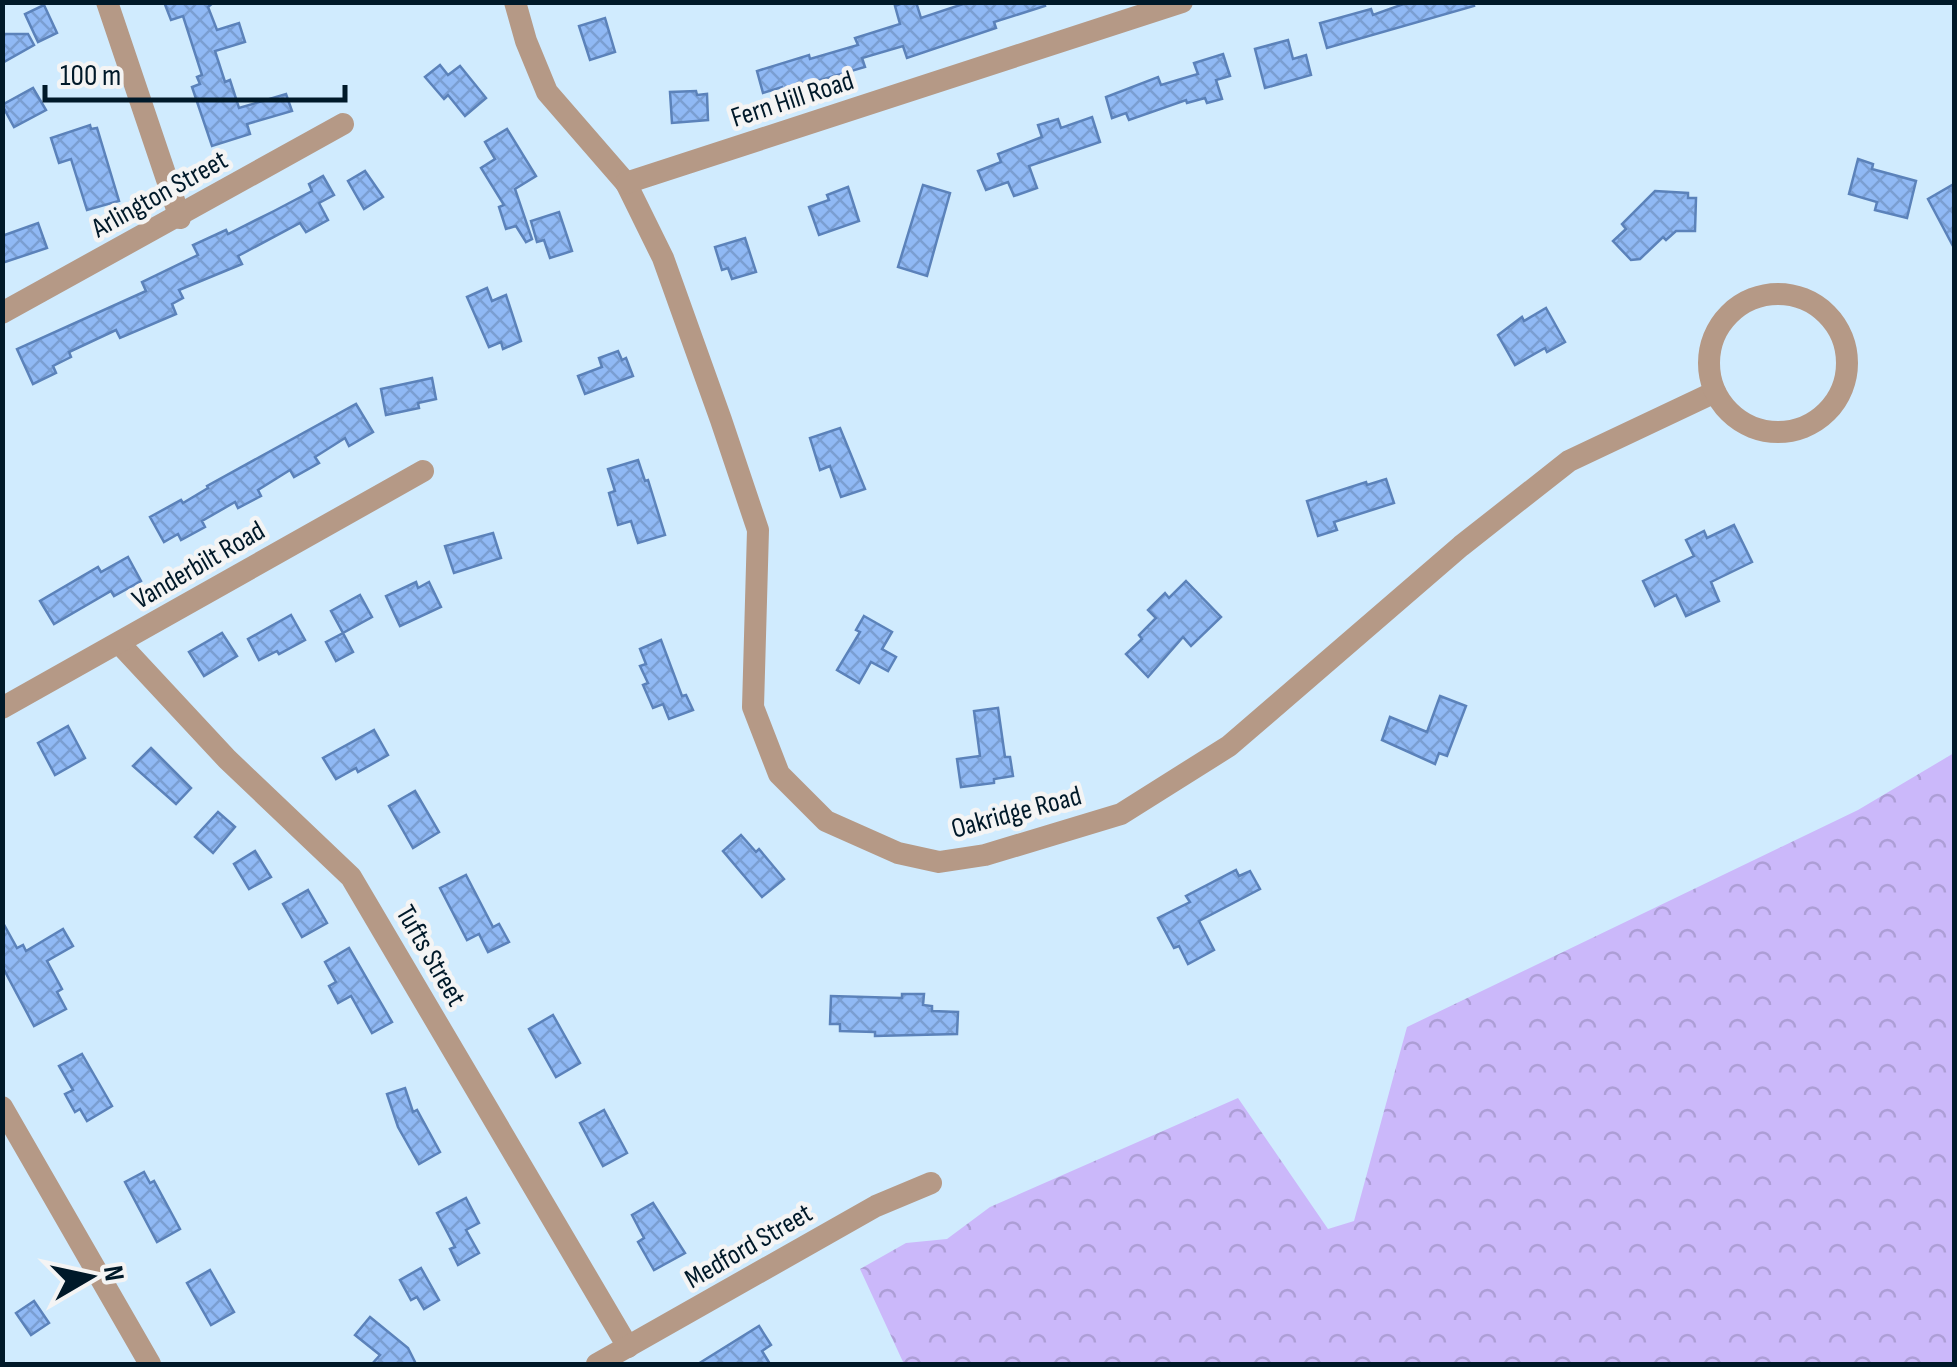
<svg xmlns="http://www.w3.org/2000/svg" width="1957" height="1367" font-family="'Sofia Sans Condensed',sans-serif">
	<style>
		.forest { fill: url(#forest-crowns) }
		.building { fill: url(#building-cross-hatch); stroke: #5b82ba; stroke-width: 2.5 }
		.lines { fill: none; stroke-linecap: round; stroke-linejoin: round }
		.minor { stroke: #b59986; stroke-width: 22 }
		.labels { text-anchor: middle; stroke-width: 9; stroke-linejoin: round; paint-order: stroke }
		.street-label { font-size: 28px; fill: #001929; stroke: #f4f4f4 }
	</style>
	<defs>
		<pattern id="forest-crowns" width="20" height="18" patternUnits="userSpaceOnUse" patternTransform="scale(2.5)"><rect width="20" height="18" fill="#cbb8fa"/><path d="M2 6a3 3 0 1 1 6 0M12 15a3 3 0 1 1 6 0" fill="none" stroke="#ad9ed6"/></pattern>
		<pattern id="building-cross-hatch" width="8" height="8" patternUnits="userSpaceOnUse" patternTransform="scale(2.5)"><rect width="8" height="8" fill="#90b9f5"/><path d="M0 0l8 8M0 8l8-8" fill="none" stroke="#7a9ed2"/></pattern>
	</defs>
	<rect width="100%" height="100%" fill="#d0ebfe"/>
	<!-- forest -->
	<path class="forest" d="M1954,753V1364H904L860,1269L906,1243L947,1239L990,1207L1238,1098L1328,1229L1354,1221L1407,1027L1858,810Z"/>
	<!-- building -->
	<g class="building">
		<path d="M164,2H214L208,7L217,30L239,23L245,42L215,51L225,82L230,80L239,108L286,94L292,111L247,124L250,134L212,146L192,87L200,84L197,77L202,75L183,16L171,20Z"/>
		<path d="M905,2H916L921,18L969,2H1044L1045,6L994,22L996,28L907,58L903,46L862,58L865,67L783,91L782,87L763,93L757,71L809,55L810,59L858,45L855,38L900,24L895,6Z"/>
		<path d="M1409,2H1473L1474,6L1327,48L1320,23L1371,9L1373,15Z"/>
		<path d="M44,5L57,33L38,42L25,14Z"/>
		<path d="M605,18L615,52L590,60L579,26Z"/>
		<path d="M2,34H28L34,45L2,63Z"/>
		<path d="M1288,40L1293,59L1306,55L1311,75L1265,88L1255,49Z"/>
		<path d="M1223,54L1230,76L1216,80L1222,99L1207,103L1205,98L1187,103L1186,100L1129,120L1126,113L1112,118L1106,97L1158,77L1161,85L1198,74L1194,63Z"/>
		<path d="M440,65L448,75L460,66L486,98L465,116L448,95L444,99L425,77Z"/>
		<path d="M33,88L46,110L14,127L2,105Z"/>
		<path d="M696,91L697,95L707,94L708,120L672,123L670,92Z"/>
		<path d="M1092,117L1100,142L1029,166L1037,188L1014,196L1008,182L986,190L978,171L1001,162L998,154L1042,137L1038,125L1058,119L1061,128Z"/>
		<path d="M90,125L91,129L97,128L119,201L87,210L71,159L59,163L51,138Z"/>
		<path d="M507,129L536,176L515,189L532,239L526,242L516,226L506,229L499,207L504,205L481,168L495,159L485,142Z"/>
		<path d="M1858,159L1873,164L1872,169L1916,181L1907,218L1875,210L1877,202L1849,194Z"/>
		<path d="M365,171L383,197L364,209L348,181Z"/>
		<path d="M323,176L334,195L319,203L328,220L306,232L300,223L238,256L242,264L179,290L183,298L172,304L176,314L120,338L116,330L69,352L71,357L53,366L56,373L33,384L17,349L146,291L142,282L198,255L193,245L226,230L228,234L274,211L312,191L309,184Z"/>
		<path d="M1954,184V248L1928,199Z"/>
		<path d="M923,185L950,193L927,276L898,267Z"/>
		<path d="M848,187L859,221L819,235L809,207L829,200L827,195Z"/>
		<path d="M1655,191L1688,193V198H1696L1695,231H1676L1666,240L1663,237L1640,259L1631,260L1613,241L1626,229L1622,224Z"/>
		<path d="M559,212L572,251L550,258L544,240L537,242L531,221Z"/>
		<path d="M38,223L47,248L2,263V236Z"/>
		<path d="M745,238L756,272L732,279L728,268L722,270L715,247Z"/>
		<path d="M487,288L492,301L506,295L521,341L503,349L501,342L489,347L467,297Z"/>
		<path d="M1546,308L1565,342L1547,352L1545,348L1515,365L1498,335L1522,317L1524,321Z"/>
		<path d="M618,351L622,360L626,358L633,376L585,394L578,376L602,367L599,358Z"/>
		<path d="M432,378L436,399L418,403L419,408L386,415L381,389Z"/>
		<path d="M356,404L373,432L349,446L345,438L315,457L319,463L294,477L290,470L258,490L261,496L238,508L235,502L202,521L205,527L181,540L178,534L164,542L150,517L181,500L183,503L208,488L207,486Z"/>
		<path d="M840,428L865,489L841,497L830,466L820,470L810,438Z"/>
		<path d="M638,460L645,481L648,480L665,535L638,543L631,521L618,525L609,493L615,491L608,469Z"/>
		<path d="M1386,479L1394,503L1334,522L1337,530L1318,536L1307,501L1366,482L1367,485Z"/>
		<path d="M1734,525L1752,562L1711,582L1719,601L1686,616L1676,595L1655,606L1643,581L1694,556L1686,540L1704,531L1707,538Z"/>
		<path d="M493,533L501,558L454,573L445,546Z"/>
		<path d="M128,557L141,581L114,596L111,591L54,624L40,601L98,567L101,572Z"/>
		<path d="M1186,581L1221,617L1191,646L1183,637L1148,677L1126,654L1142,639L1139,635L1156,618L1148,610L1165,593L1169,598Z"/>
		<path d="M416,582L418,588L429,582L441,607L400,626L386,596Z"/>
		<path d="M360,595L372,617L343,633L353,652L336,661L326,642L343,633L331,611Z"/>
		<path d="M291,615L305,640L279,654L277,651L259,660L248,639Z"/>
		<path d="M864,616L892,632L882,649L896,657L888,671L871,662L859,683L837,670L860,632L856,630Z"/>
		<path d="M222,633L237,656L204,676L189,652Z"/>
		<path d="M661,640L682,696L686,695L693,710L669,719L663,704L653,708L643,685L648,683L640,666L646,664L640,649Z"/>
		<path d="M1440,696L1466,706L1447,756L1439,753L1435,764L1382,740L1390,717L1427,732Z"/>
		<path d="M998,708L1005,757H1010L1013,776L994,779V783L961,787L957,759L980,756L974,711Z"/>
		<path d="M68,726L85,758L55,775L38,743Z"/>
		<path d="M374,730L388,755L358,772L356,768L336,779L323,758Z"/>
		<path d="M151,748L191,788L176,804L133,766Z"/>
		<path d="M415,791L439,832L413,848L389,806Z"/>
		<path d="M218,812L235,827L213,853L195,837Z"/>
		<path d="M741,835L756,852L759,849L784,879L762,897L723,851Z"/>
		<path d="M255,851L271,877L249,889L234,864Z"/>
		<path d="M1236,870L1239,876L1250,871L1260,889L1199,921L1214,950L1188,964L1179,946L1174,948L1158,918L1190,902L1186,896Z"/>
		<path d="M466,875L493,927L499,924L509,942L488,952L479,934L467,940L440,888Z"/>
		<path d="M308,890L327,923L302,937L283,904Z"/>
		<path d="M2,921L17,948L23,945L26,951L63,929L73,946L47,961L62,989L57,992L66,1009L34,1026L2,966Z"/>
		<path d="M349,948L392,1022L372,1033L351,996L338,1003L329,986L336,982L325,962Z"/>
		<path d="M902,994H924L923,1005L932,1006V1011L958,1012L957,1034L875,1036V1032L840,1031V1024H830L831,996L902,998Z"/>
		<path d="M553,1015L580,1063L556,1077L529,1029Z"/>
		<path d="M82,1054L112,1106L87,1121L80,1109L75,1112L65,1094L73,1090L59,1066Z"/>
		<path d="M405,1088L413,1112L417,1110L440,1152L419,1164L398,1127L387,1094Z"/>
		<path d="M604,1110L627,1153L603,1166L580,1123Z"/>
		<path d="M144,1172L150,1183L154,1181L180,1229L157,1242L125,1182Z"/>
		<path d="M466,1198L479,1223L466,1230L479,1253L458,1265L450,1249L455,1247L437,1213Z"/>
		<path d="M653,1203L685,1253L654,1270L638,1242L644,1238L632,1215Z"/>
		<path d="M421,1268L439,1300L424,1309L417,1297L411,1300L400,1280Z"/>
		<path d="M210,1270L234,1312L211,1325L187,1283Z"/>
		<path d="M34,1301L49,1323L31,1335L16,1313Z"/>
		<path d="M370,1317L408,1348L416,1364H372L380,1355L355,1335Z"/>
		<path d="M759,1326L771,1345L762,1351L770,1364H698Z"/>
	</g>
	<g class="lines">
		<!-- minor -->
		<g class="minor">
			<path d="M107,2L180,218"/>
			<path d="M515,2L526,41L547,92L626,183L663,258L721,420L758,530L753,707L779,774L826,821L898,853L939,862L985,855L1121,814L1229,746L1461,546L1569,461L1715,392"/>
			<path d="M626,183L1182,2"/>
			<circle cx="1778" cy="363" r="69"/>
			<path d="M2,313L343,124"/>
			<path d="M119,643L227,759L351,877L628,1347"/>
			<path d="M2,708L423,471"/>
			<path d="M2,1107L150,1364"/>
			<path d="M597,1364L876,1206L931,1183"/>
		</g>
	</g>
	<g class="labels">
		<!-- street labels -->
		<g class="street-label">
			<text transform="translate(792 98) rotate(-18)" y="10">Fern Hill Road</text>
			<text transform="translate(159 193) rotate(-29)" y="10">Arlington Street</text>
			<text transform="translate(198 564) rotate(-30)" y="10">Vanderbilt Road</text>
			<text transform="translate(1016 811) rotate(-15)" y="10">Oakridge Road</text>
			<text transform="translate(432 955) rotate(60)" y="10">Tufts Street</text>
			<text transform="translate(748 1245) rotate(-30)" y="10">Medford Street</text>
		</g>
	</g>
	<!-- border -->
	<rect width="1957" height="1367" fill="none" stroke="#001929" stroke-width="10"/>
	<!-- north arrow -->
	<g transform="translate(90 1277) rotate(81)" stroke="#f4f4f4" stroke-width="8" paint-order="stroke">
	<path d="M0-8L18 38L0 25L-18 38Z" fill="#001929"/>
	<text y="-15" font-size="28" font-weight="bold" text-anchor="middle" fill="#001929">N</text>
	</g>
	<!-- scale -->
	<path d="M45 85v15h300v-15" fill="none" stroke="#001929" stroke-width="5"/>
	<text x="60" y="85" font-size="30" fill="#001929" stroke="#f4f4f4" stroke-width="8" paint-order="stroke">100 m</text>
</svg>
